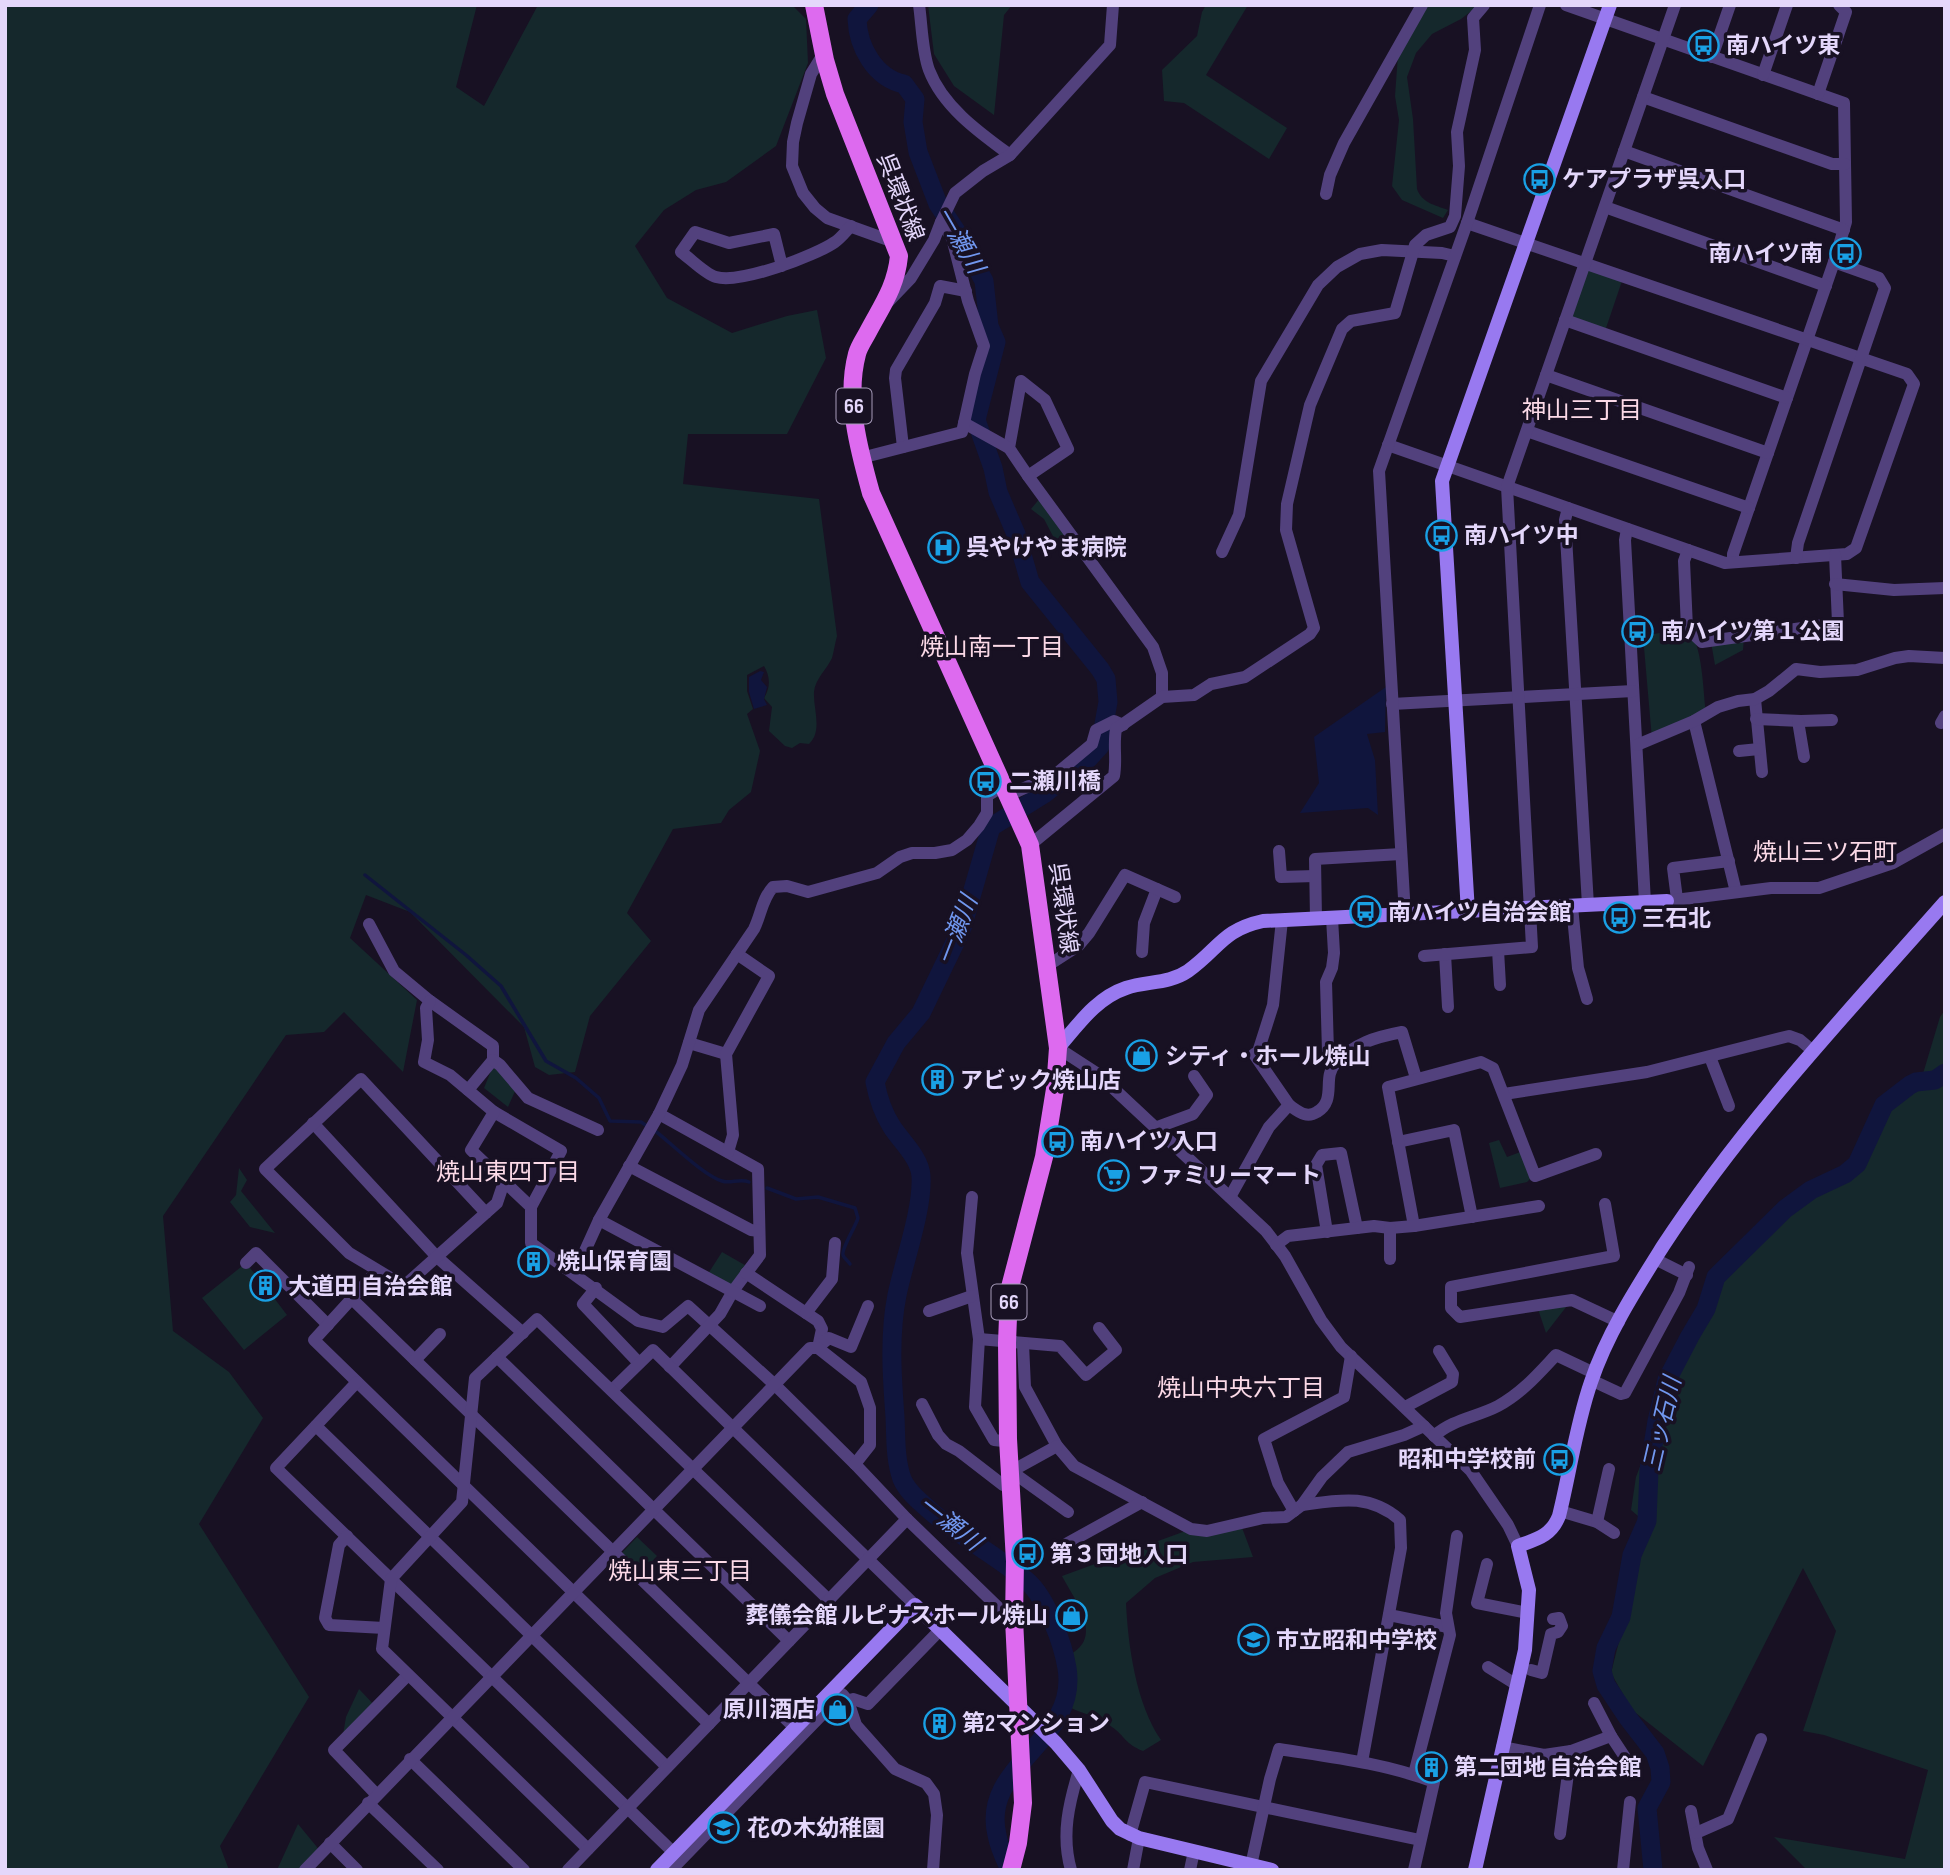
<svg xmlns="http://www.w3.org/2000/svg" width="1950" height="1875" font-family="'Sofia Sans Condensed','Noto Sans JP',sans-serif">
	<style>
		.green { fill: #15282c }
		.water { fill: #10153d }
		.lines { fill: none; stroke-linecap: round; stroke-linejoin: round }
		.stream { stroke: #10153d; stroke-width: 3.5 }
		.river { stroke: #10153d; stroke-width: 19 }
		.street { stroke: #52417d; stroke-width: 12 }
		.secondary { stroke: #9879f0; stroke-width: 14 }
		.primary { stroke: #dd6aef; stroke-width: 18 }
		.labels { text-anchor: middle; stroke-width: 7; stroke-linejoin: round; paint-order: stroke }
		.shield { fill: #181123; stroke: #a79cba; stroke-width: 2 }
		.shield-label { font-size: 21px; font-weight: bold; fill: #e4d7fb }
		.poi-label { font-size: 23px; font-weight: bold; fill: #e4d7fb; stroke: #181123; text-anchor: start }
		.street-label { font-size: 23px; fill: #e4d7fb; stroke: #181123 }
		.water-label { font-size: 24px; font-style: italic; fill: #7197ef; stroke: #181123 }
		.neighbourhood-label { font-size: 24px; fill: #fbd9e7; stroke: #181123 }
	</style>
	<rect width="100%" height="100%" fill="#181123"/>
	<!-- green -->
	<g class="green">
		<path d="M5,5H477L456,87L484,106L538,5H792L806,19L808,63L776,146L726,182L696,190L664,210L635,246L667,298L732,333L787,316L817,310L826,358L787,434H688L683,484L819,499L837,636C835,643 834,651 832,658C827,669 815,679 814,692C813,709 823,731 809,744L800,743L792,748L785,746L769,731L772,707L764,698C771,687 770,676 764,666L747,675V691L753,709L747,714L760,751L751,792L729,810L721,823L673,829L627,913L651,941L590,1016L575,1072L549,1075L535,1067L524,1027L410,912L366,895L350,938L417,1000L403,1072L344,1012L324,1032L286,1035L163,1216L173,1331L229,1372L263,1418L199,1524L309,1697L220,1846L229,1870H5Z"/>
		<path d="M928,5H1012L1004,15L994,115L954,86L934,54Z"/>
		<path d="M1206,5H1248L1206,75L1287,128L1269,159L1184,103L1164,101L1162,70L1197,36L1202,12Z"/>
		<path d="M1426,5H1479L1461,19L1432,34L1416,53L1407,77L1413,119L1417,189C1422,203 1435,205 1448,210L1443,218L1402,200L1392,186L1399,120L1395,96L1398,55Z"/>
		<path d="M1585,263L1623,278L1604,334L1565,320Z"/>
		<path d="M1041,497L1066,533L1055,540L1044,519L1031,509Z"/>
		<path d="M1687,628C1703,642 1703,693 1706,714L1652,739L1643,636Z"/>
		<path d="M1744,636L1743,650L1715,665L1711,642Z"/>
		<path d="M1945,1010V1870H1807L1774,1837L1905,1859L1928,1770L1824,1735L1803,1731L1836,1631L1803,1568L1703,1766L1632,1710L1611,1673L1627,1610L1638,1516L1631,1510L1636,1477L1680,1361L1723,1273L1787,1212L1827,1187L1841,1180L1852,1177L1861,1166L1869,1143L1886,1111L1919,1087L1940,1017Z"/>
		<path d="M493,1066L516,1089L508,1107L484,1088Z"/>
		<path d="M1499,1140L1507,1157L1523,1151L1532,1177L1527,1182L1500,1188L1489,1143Z"/>
		<path d="M239,1168L247,1180L241,1191L275,1233L250,1227L230,1202L236,1195Z"/>
		<path d="M722,1252L750,1268L733,1291L706,1277Z"/>
		<path d="M246,1263L259,1279L254,1284L265,1298L271,1294L287,1315L244,1350L202,1298Z"/>
		<path d="M1570,1302L1546,1333L1538,1309Z"/>
		<path d="M1241,1525L1253,1557L1193,1562L1155,1578L1126,1603C1128,1645 1136,1704 1161,1740L1143,1751C1125,1744 1126,1737 1112,1727C1101,1718 1084,1714 1071,1708L1075,1685L1069,1655C1105,1637 1075,1601 1062,1576L1191,1529Z"/>
		<path d="M637,1537L657,1556L638,1576L618,1557Z"/>
		<path d="M359,1689L376,1707L342,1741L346,1717Z"/>
		<path d="M298,1824L321,1852L305,1870H277Z"/>
	</g>
	<!-- water -->
	<g class="water">
		<path d="M760,671L764,672L761,680L767,687L764,699L767,705L754,709L749,692V677Z"/>
		<path d="M1386,687L1385,732L1367,734L1375,760L1378,815L1368,808L1300,813L1319,783L1314,737Z"/>
	</g>
	<g class="lines">
		<!-- stream -->
		<g class="stream">
			<path d="M365,875L466,955L501,986L546,1061L576,1078L599,1098L610,1121L641,1122L647,1126"/>
			<path d="M654,1130C671,1143 703,1175 722,1181C730,1184 740,1178 749,1182"/>
			<path d="M767,1188L796,1199L818,1197L855,1208L858,1218C856,1226 841,1249 843,1255C844,1258 848,1261 850,1264"/>
		</g>
		<!-- river -->
		<g class="river">
			<path d="M869,5L857,19C858,47 875,78 904,84L915,99L913,122L918,152L938,204L960,237L984,281L989,326L996,342L976,420L993,468L998,492L1016,534L1030,582L1100,669L1106,679L1108,702L1100,746L1089,758L1044,794L991,827L962,928L921,1013L896,1043L875,1082C878,1098 883,1113 892,1127C901,1141 920,1158 921,1176C923,1209 904,1261 897,1295C889,1335 892,1377 895,1417C896,1438 895,1459 902,1479C908,1493 923,1504 934,1514C964,1539 999,1557 1028,1582C1047,1599 1063,1644 1067,1668C1079,1742 980,1764 997,1835C999,1847 1005,1859 1010,1870"/>
			<path d="M1653,1870L1647,1808L1661,1782L1660,1768L1655,1753L1628,1718L1606,1685L1602,1671L1606,1648L1621,1617L1632,1555L1647,1521L1649,1470L1657,1421L1667,1380L1690,1336L1706,1309L1716,1277L1785,1209L1811,1190L1845,1174L1857,1164L1884,1105L1910,1085L1916,1082L1935,1080L1945,1073"/>
		</g>
		<!-- street -->
		<g class="street">
			<path d="M919,5C922,25 922,51 929,70C943,107 980,133 1010,155"/>
			<path d="M1566,5L1844,103L1846,222L1834,262L1733,554V562"/>
			<path d="M824,53L811,74L797,123L793,142L792,166L803,193L815,208L827,218L894,242"/>
			<path d="M1712,57L1730,5"/>
			<path d="M1763,75L1787,5"/>
			<path d="M1818,94L1846,12L1839,5"/>
			<path d="M1643,97L1832,164H1845"/>
			<path d="M1624,151L1844,230"/>
			<path d="M1326,194L1330,175L1344,143L1422,5"/>
			<path d="M1605,207L1826,286"/>
			<path d="M782,266L774,234L729,243L695,232L681,252C691,259 705,274 716,277C740,284 815,256 835,242C841,238 846,231 851,226"/>
			<path d="M888,302L911,278L934,240L941,222L955,193L983,171L1010,155L1110,45L1113,5"/>
			<path d="M1565,320L1787,398"/>
			<path d="M1546,375L1768,453"/>
			<path d="M1021,381L1045,400L1068,449L1028,476L1009,448Z"/>
			<path d="M964,423L1009,448"/>
			<path d="M1527,431L1749,508"/>
			<path d="M1388,445L1725,563L1847,554L1856,548L1914,384L1907,374L1467,223"/>
			<path d="M903,447L895,378L896,370L935,303L940,286L966,291"/>
			<path d="M861,458L962,432L975,374L984,346L968,301L952,238L941,222"/>
			<path d="M1028,476L1153,647L1162,673V697"/>
			<path d="M1568,508L1565,520L1588,905"/>
			<path d="M1627,529L1625,540L1645,902"/>
			<path d="M1688,550L1684,561L1687,628L1702,642L1838,623L1835,555"/>
			<path d="M1222,552L1239,515L1261,381L1318,285L1337,267L1360,254L1382,250L1442,253L1455,256"/>
			<path d="M1796,558L1798,543L1885,288L1879,278L1834,262"/>
			<path d="M1835,584L1894,590L1945,588"/>
			<path d="M1755,699L1762,772"/>
			<path d="M1392,704L1633,691"/>
			<path d="M1756,719L1801,721L1832,720"/>
			<path d="M1694,721L1736,892"/>
			<path d="M1798,721L1804,757"/>
			<path d="M1941,723L1945,716"/>
			<path d="M1637,745L1694,721L1718,707L1738,701L1755,699L1769,691L1796,669L1820,672L1857,670L1895,658L1909,656L1945,658"/>
			<path d="M1739,751L1759,749"/>
			<path d="M1009,795L1029,786L1044,784L1092,744L1096,730L1114,721L1123,725"/>
			<path d="M1030,845L1114,776C1117,760 1113,745 1116,729L1162,697L1194,695L1211,684L1245,677L1310,634L1314,628L1286,530L1287,504L1310,405L1342,329L1351,321L1395,313L1415,245L1426,235L1450,227L1455,216L1459,166L1457,132L1475,50L1473,18L1484,5"/>
			<path d="M1279,851L1281,877L1315,876"/>
			<path d="M1677,899L1673,868L1729,861"/>
			<path d="M1667,901L1771,888H1819L1893,863L1945,834"/>
			<path d="M1572,906L1578,968L1587,999"/>
			<path d="M1405,915L1379,471L1467,223L1540,5"/>
			<path d="M1332,918L1334,953L1332,968L1326,982L1328,1052L1334,1064"/>
			<path d="M1316,919L1315,859L1401,854"/>
			<path d="M1282,920L1273,1005L1258,1052L1254,1054L1289,1105"/>
			<path d="M369,924L394,971L430,1001L493,1046V1060L468,1090"/>
			<path d="M1498,950L1500,985"/>
			<path d="M1142,952L1144,923L1157,889"/>
			<path d="M1445,954L1448,1007"/>
			<path d="M1424,956L1532,947L1507,487L1675,5"/>
			<path d="M1047,966L1078,946L1089,933L1125,875L1175,897"/>
			<path d="M430,1001L426,1008L428,1040L424,1062L450,1075L494,1112L561,1151L531,1207"/>
			<path d="M689,1043L726,1054"/>
			<path d="M1058,1048L1098,1074L1266,1231L1285,1256L1321,1320L1341,1347L1471,1471L1508,1525L1518,1546"/>
			<path d="M1710,1057L1729,1106"/>
			<path d="M493,1060L500,1065L528,1098L598,1130"/>
			<path d="M1504,1094L1647,1072L1789,1036L1800,1040L1813,1051"/>
			<path d="M494,1112L471,1150L531,1207V1243L638,1321L663,1327L688,1306L775,1385L855,1464L907,1519L1002,1611L1014,1619"/>
			<path d="M659,1114L758,1169L760,1255L733,1291L720,1314L670,1367"/>
			<path d="M313,1123L437,1257L523,1333"/>
			<path d="M1155,1128L1193,1114L1207,1095L1194,1076"/>
			<path d="M1398,1142L1454,1130L1472,1217"/>
			<path d="M728,1152L733,1135L726,1054L769,976L737,954"/>
			<path d="M629,1166L751,1230L759,1231"/>
			<path d="M972,1197L967,1253L979,1339L975,1407L994,1440L1003,1441L1008,1439"/>
			<path d="M1230,1197L1269,1127L1289,1105C1298,1111 1306,1119 1317,1112C1337,1100 1322,1078 1335,1064C1354,1043 1376,1037 1402,1032L1416,1078"/>
			<path d="M1605,1204L1614,1256L1451,1287V1308L1460,1317L1572,1300L1619,1322"/>
			<path d="M486,1213L361,1079L265,1169L349,1253L404,1286L497,1203L502,1188L506,1184"/>
			<path d="M599,1220L760,1306"/>
			<path d="M1414,1226L1388,1087L1481,1062L1493,1068L1535,1176L1596,1154"/>
			<path d="M1327,1232L1316,1165L1322,1155L1341,1153L1357,1228"/>
			<path d="M1276,1245L1288,1236L1374,1226L1390,1228L1414,1226L1539,1206"/>
			<path d="M1390,1259V1228"/>
			<path d="M1655,1259L1687,1275"/>
			<path d="M246,1263L256,1253L328,1325"/>
			<path d="M377,1271L314,1340L709,1724"/>
			<path d="M575,1273L599,1220L659,1114L682,1065L699,1010L754,929C761,915 762,899 773,887L787,886L808,892L877,873L900,857L912,853H935L952,850L967,840L979,826L987,813V796L1005,785"/>
			<path d="M746,1273L818,1321L822,1329L818,1348"/>
			<path d="M596,1288L583,1304L639,1363"/>
			<path d="M352,1299L795,1728"/>
			<path d="M929,1311L972,1296"/>
			<path d="M806,1313L832,1279L835,1243"/>
			<path d="M979,1339L1060,1346L1086,1375L1116,1350L1099,1328"/>
			<path d="M1023,1344L1025,1387L1057,1446L1074,1466L1191,1529L1207,1531L1263,1518L1286,1517L1302,1505L1322,1477L1348,1452L1404,1435L1424,1426"/>
			<path d="M818,1347L829,1338L851,1347L868,1306"/>
			<path d="M497,1357L789,1641"/>
			<path d="M415,1360L440,1334"/>
			<path d="M1591,1380L1621,1394L1625,1393L1679,1293L1689,1267"/>
			<path d="M357,1382L276,1468L674,1853"/>
			<path d="M612,1390L653,1350L915,1605"/>
			<path d="M922,1404L938,1435L946,1444L959,1451L1003,1485"/>
			<path d="M1405,1407L1452,1382L1453,1374L1439,1351"/>
			<path d="M316,1426L667,1767"/>
			<path d="M1434,1436C1453,1419 1477,1417 1498,1406C1522,1393 1538,1374 1556,1355L1594,1373"/>
			<path d="M1010,1472L1057,1446"/>
			<path d="M1018,1476L1068,1512"/>
			<path d="M1302,1505C1339,1500 1369,1493 1400,1520L1401,1548L1362,1762"/>
			<path d="M1294,1511L1278,1483L1264,1439L1344,1397L1351,1356"/>
			<path d="M1560,1511L1597,1522L1614,1533"/>
			<path d="M1597,1522L1609,1469"/>
			<path d="M347,1536L339,1545L325,1618L329,1625L384,1628"/>
			<path d="M1066,1544L1142,1502"/>
			<path d="M1487,1564L1477,1603L1528,1613"/>
			<path d="M1389,1615L1448,1627"/>
			<path d="M1488,1667L1517,1685"/>
			<path d="M1531,1670L1542,1673L1551,1634L1558,1632L1562,1626L1559,1618L1553,1619"/>
			<path d="M848,1701L853,1699L868,1704L941,1629"/>
			<path d="M1594,1703L1611,1736"/>
			<path d="M1502,1747L1544,1755L1571,1751L1611,1736L1636,1774"/>
			<path d="M410,1759L524,1870"/>
			<path d="M1414,1774L1450,1635L1446,1613L1457,1536"/>
			<path d="M376,1794L334,1750L408,1675"/>
			<path d="M368,1803L438,1870"/>
			<path d="M1691,1811L1698,1848L1707,1870"/>
			<path d="M1696,1833L1728,1819L1761,1739"/>
			<path d="M1560,1834L1571,1751"/>
			<path d="M1130,1835L1145,1782L1420,1840"/>
			<path d="M330,1843L357,1870"/>
			<path d="M588,1849L382,1649L391,1579L462,1502L475,1378L537,1319L829,1600"/>
			<path d="M305,1870L810,1348H818L861,1382L870,1408V1445L855,1464"/>
			<path d="M568,1870L907,1519"/>
			<path d="M671,1870L842,1694L848,1701L856,1725L895,1769L926,1783L934,1794L937,1815L933,1870"/>
			<path d="M1071,1870C1061,1835 1069,1803 1079,1770"/>
			<path d="M1133,1870L1139,1838"/>
			<path d="M1190,1870L1194,1851"/>
			<path d="M1250,1870L1270,1779L1279,1749C1330,1757 1384,1763 1434,1782L1414,1870"/>
			<path d="M1623,1870L1630,1802"/>
		</g>
		<!-- secondary -->
		<g class="secondary">
			<path d="M1468,912L1442,481L1610,5"/>
			<path d="M1058,1048C1078,1025 1096,998 1126,988C1147,981 1169,984 1188,971C1219,949 1222,930 1263,921L1667,901"/>
			<path d="M657,1870L915,1605L1056,1743L1079,1770L1112,1821L1120,1829L1139,1838L1272,1870"/>
			<path d="M1475,1870L1525,1650L1529,1590L1518,1546C1537,1539 1551,1536 1559,1516C1570,1472 1576,1425 1591,1382C1607,1334 1636,1289 1663,1246C1744,1122 1847,1013 1945,902"/>
		</g>
		<!-- primary -->
		<path class="primary" d="M814,5L825,60L835,94L899,256C896,286 883,304 869,330C865,338 859,346 857,354C845,399 859,450 871,493L1030,845L1058,1048L1055,1089L1044,1157L1009,1291L1007,1343L1008,1439L1015,1561L1014,1619L1023,1803L1018,1843L1011,1870"/>
	</g>
	<!-- icons -->
	<defs>
		<symbol id="bus-ring" viewBox="-11 -11 22 22"><circle r="9.5" fill="#181123" stroke="#19a0e5" stroke-width="1.5"/><path d="M-5-6H5V4H4V6H2V4H-2V6H-4V4H-5ZM-3.5-4V0h7V-4ZM-3.5 1.2v1.5H-2V1.2ZM2 1.2v1.5H3.5V1.2Z" fill="#19a0e5"/></symbol>
		<symbol id="hospital-ring" viewBox="-11 -11 22 22"><circle r="9.5" fill="#181123" stroke="#19a0e5" stroke-width="1.5"/><path d="M-5-5h3v3.5h4V-5h3V5h-3V1.5h-4V5h-3Z" fill="#19a0e5"/></symbol>
		<symbol id="shop-ring" viewBox="-11 -11 22 22"><circle r="9.5" fill="#181123" stroke="#19a0e5" stroke-width="1.5"/><path d="M-5-2.5h2.3a2.7 3.5 0 0 1 5.4 0H5L5.5 6h-11ZM-1.5-2.5h3a1.5 2.3 0 0 0-3 0Z" fill="#19a0e5"/></symbol>
		<symbol id="building-ring" viewBox="-11 -11 22 22"><circle r="9.5" fill="#181123" stroke="#19a0e5" stroke-width="1.5"/><path d="M-4-6H4V6H1V3H-1V6H-4ZM-2.5-4.3h1.7v1.8h-1.7ZM.8-4.3h1.7v1.8H.8ZM-2.5-1h1.7V.8h-1.7ZM.8-1h1.7V.8H.8Z" fill="#19a0e5"/></symbol>
		<symbol id="supermarket-ring" viewBox="-11 -11 22 22"><circle r="9.5" fill="#181123" stroke="#19a0e5" stroke-width="1.5"/><path d="M-6-5.5h2.5l.6 2H6L4.5 2H-2.5L-4.4-4H-6ZM-1.5 3.2a1.3 1.3 0 1 0 .1 0ZM3 3.2a1.3 1.3 0 1 0 .1 0Z" fill="#19a0e5"/></symbol>
		<symbol id="school-ring" viewBox="-11 -11 22 22"><circle r="9.5" fill="#181123" stroke="#19a0e5" stroke-width="1.5"/><path d="M0-5L7-2L0 1L-7-2ZM-4 1L0 2.5L4 1V4Q0 6-4 4Z" fill="#19a0e5"/></symbol>
	</defs>
	<g fill-rule="evenodd">
		<use href="#bus-ring" x="1686" y="28" width="35" height="35"/>
		<use href="#bus-ring" x="1522" y="162" width="35" height="35"/>
		<use href="#bus-ring" x="1828" y="236" width="35" height="35"/>
		<use href="#bus-ring" x="1424" y="518" width="35" height="35"/>
		<use href="#hospital-ring" x="926" y="530" width="35" height="35"/>
		<use href="#bus-ring" x="1620" y="614" width="35" height="35"/>
		<use href="#bus-ring" x="968" y="764" width="35" height="35"/>
		<use href="#bus-ring" x="1348" y="894" width="35" height="35"/>
		<use href="#bus-ring" x="1602" y="900" width="35" height="35"/>
		<use href="#shop-ring" x="1124" y="1038" width="35" height="35"/>
		<use href="#building-ring" x="920" y="1062" width="35" height="35"/>
		<use href="#bus-ring" x="1040" y="1124" width="35" height="35"/>
		<use href="#supermarket-ring" x="1096" y="1158" width="35" height="35"/>
		<use href="#building-ring" x="516" y="1244" width="35" height="35"/>
		<use href="#building-ring" x="248" y="1268" width="35" height="35"/>
		<use href="#bus-ring" x="1542" y="1442" width="35" height="35"/>
		<use href="#bus-ring" x="1010" y="1536" width="35" height="35"/>
		<use href="#shop-ring" x="1054" y="1598" width="35" height="35"/>
		<use href="#school-ring" x="1236" y="1622" width="35" height="35"/>
		<use href="#shop-ring" x="820" y="1692" width="35" height="35"/>
		<use href="#building-ring" x="922" y="1706" width="35" height="35"/>
		<use href="#building-ring" x="1414" y="1750" width="35" height="35"/>
		<use href="#school-ring" x="706" y="1810" width="35" height="35"/>
	</g>
	<g class="labels">
		<!-- shield labels -->
		<g class="shield">
			<rect x="836.5" y="388.5" width="35" height="35" rx="5"/>
			<rect x="991.5" y="1284.5" width="35" height="35" rx="5"/>
		</g>
		<g class="shield-label">
			<text x="854" y="413">66</text>
			<text x="1009" y="1309">66</text>
		</g>
		<!-- poi labels -->
		<g class="poi-label">
			<text x="1726" y="53">南ハイツ東</text>
			<text x="1562" y="187">ケアプラザ呉入口</text>
			<text x="1823" y="261" text-anchor="end">南ハイツ南</text>
			<text x="1464" y="543">南ハイツ中</text>
			<text x="966" y="555">呉やけやま病院</text>
			<text x="1661" y="639">南ハイツ第１公園</text>
			<text x="1009" y="789">二瀬川橋</text>
			<text x="1388" y="920">南ハイツ自治会館</text>
			<text x="1642" y="926">三石北</text>
			<text x="1165" y="1064">シティ・ホール焼山</text>
			<text x="960" y="1088">アビック焼山店</text>
			<text x="1080" y="1149">南ハイツ入口</text>
			<text x="1137" y="1183">ファミリーマート</text>
			<text x="557" y="1269">焼山保育園</text>
			<text x="288" y="1294">大道田 自治会館</text>
			<text x="1536" y="1467" text-anchor="end">昭和中学校前</text>
			<text x="1050" y="1562">第３団地入口</text>
			<text x="1048" y="1623" text-anchor="end">葬儀会館 ルピナスホール焼山</text>
			<text x="1276" y="1648">市立昭和中学校</text>
			<text x="815" y="1717" text-anchor="end">原川酒店</text>
			<text x="962" y="1731">第2マンション</text>
			<text x="1454" y="1775">第二団地 自治会館</text>
			<text x="747" y="1836">花の木幼稚園</text>
		</g>
		<!-- street labels -->
		<g class="street-label">
			<text transform="translate(901 197) rotate(69)" y="8">呉環状線</text>
			<text transform="translate(1064 908) rotate(82)" y="8">呉環状線</text>
		</g>
		<!-- water labels -->
		<g class="water-label">
			<text transform="translate(960 240) rotate(60)" y="8">一瀬川</text>
			<text transform="translate(957 930) rotate(-69)" y="8">一瀬川</text>
			<text transform="translate(1662 1424) rotate(-77)" y="8">三ッ石川</text>
			<text transform="translate(950 1523) rotate(38)" y="8">一瀬川</text>
		</g>
		<!-- neighbourhood labels -->
		<g class="neighbourhood-label">
			<text x="1582" y="418">神山三丁目</text>
			<text x="992" y="655">焼山南一丁目</text>
			<text x="1825" y="860">焼山三ツ石町</text>
			<text x="508" y="1180">焼山東四丁目</text>
			<text x="1241" y="1396">焼山中央六丁目</text>
			<text x="680" y="1579">焼山東三丁目</text>
		</g>
	</g>
	<!-- border -->
	<rect width="1950" height="1875" fill="none" stroke="#e4d7fb" stroke-width="14"/>
</svg>
